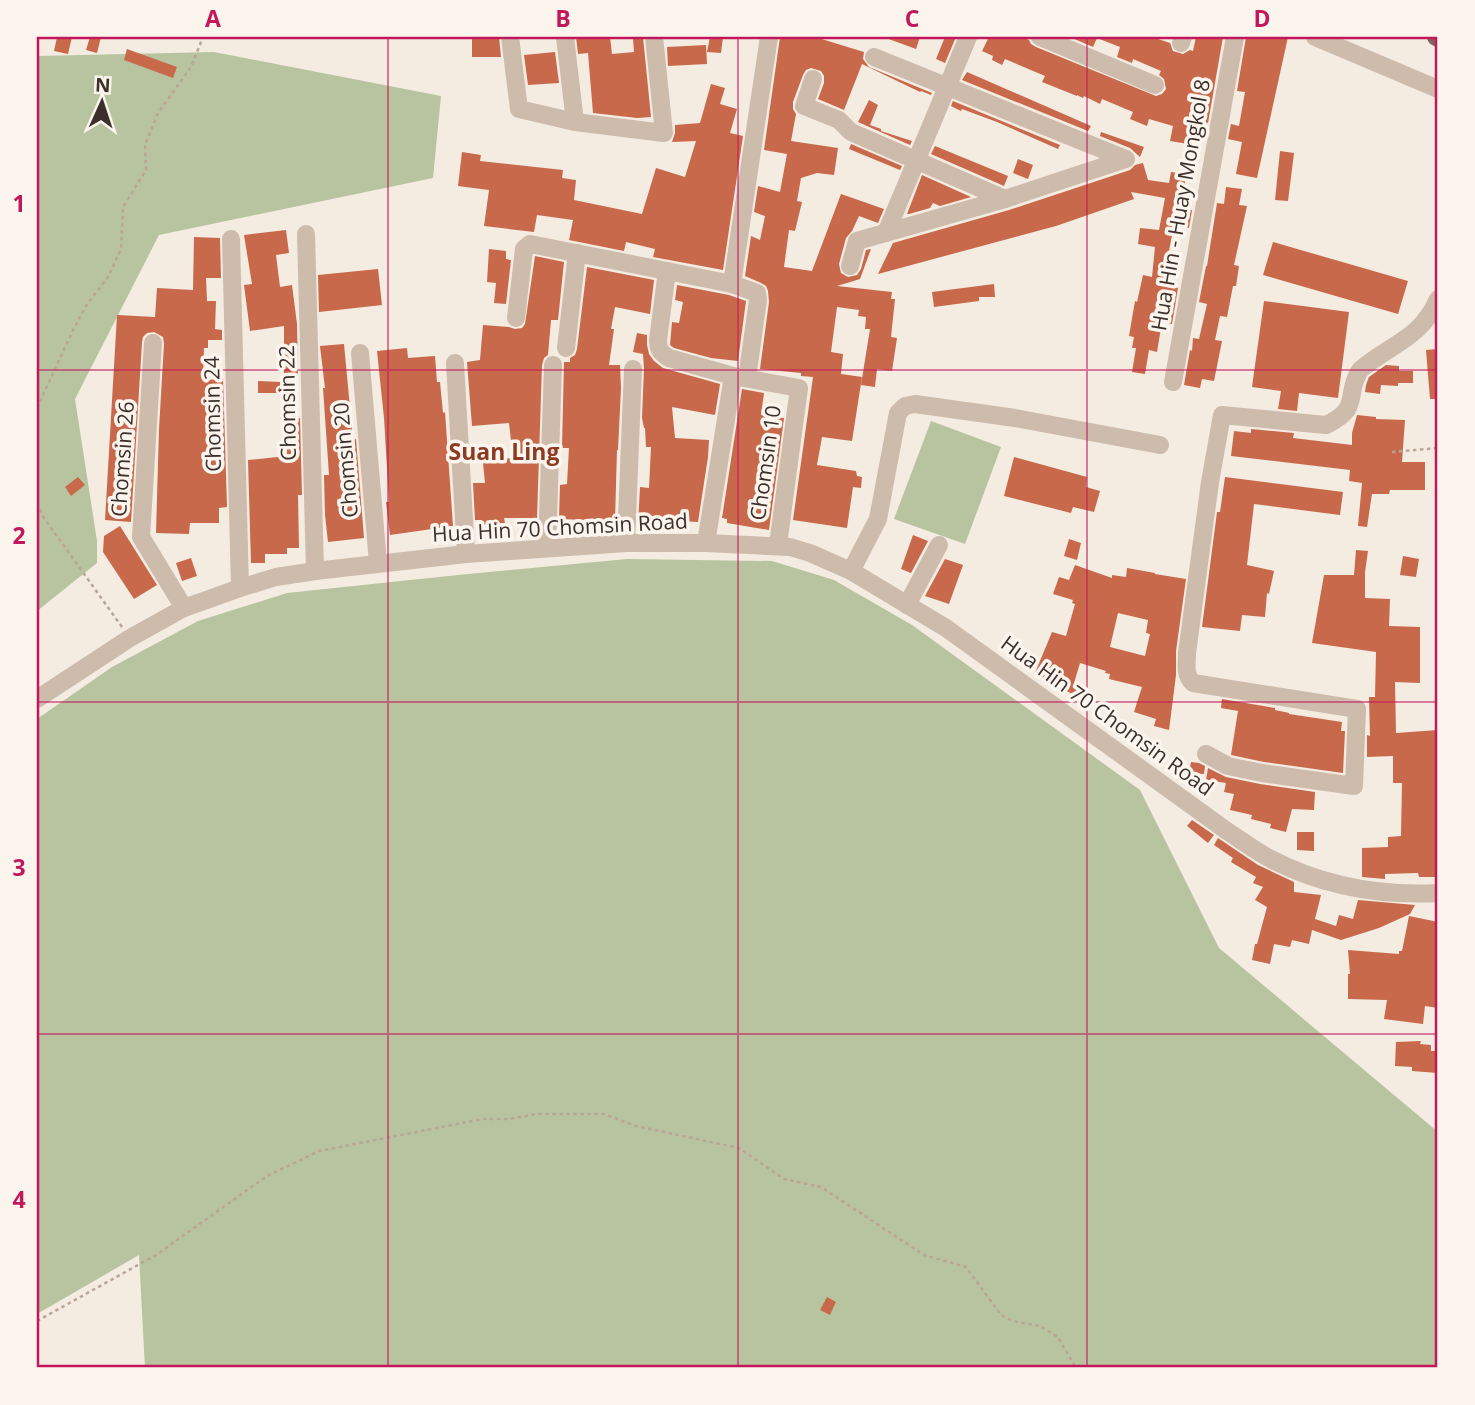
<svg xmlns="http://www.w3.org/2000/svg" width="1475" height="1405" font-family="'Open Sans',sans-serif">
	<style>
		.green { fill: #b8c4a0 }
		.building { fill: #c8694b; fill-rule: evenodd }
		.lines { fill: none; stroke-linecap: round; stroke-linejoin: round }
		.path { stroke: #b9a596; stroke-width: 2.5; stroke-dasharray: 3.5 3.5; stroke-linecap: butt }
		.minor { stroke: #cdbbac; stroke-width: 18 }
		.major { stroke: #7d675c; stroke-width: 18 }
		.grid { fill: none; stroke: #c2185b; stroke-width: 2; stroke-opacity: 0.55 }
		.labels { text-anchor: middle; stroke-width: 7; stroke-linejoin: round; paint-order: stroke }
		.street-label { font-size: 21px; fill: #3b302b; stroke: #fbf5ee }
		.neighbourhood-label { font-size: 23px; font-weight: bold; fill: #8c3b22; stroke: #fbf5ee }
		.neatline { fill: none; stroke: #c2185b; stroke-width: 2.5 }
		.grid-label { font-size: 23px; text-anchor: middle; font-weight: bold; fill: #c2185b }
	</style>
	<rect width="100%" height="100%" fill="#f4ebe1"/>
	<!-- green -->
	<g class="green">
		<path d="M214,52L441,96L433,178L159,235L75,399L97,541V563L37,611V56Z"/>
		<path d="M931,421L1001,447L965,544L894,519Z"/>
		<path d="M627,559L772,561L834,580L912,625L1140,790L1219,948L1438,1132V1368H145L139,1255L37,1314V719L112,667L198,621L287,593L458,575Z"/>
	</g>
	<!-- building -->
	<g class="building">
		<path d="M57,37H72L68,54L54,51Z"/>
		<path d="M90,37H101L97,53L86,50Z"/>
		<path d="M472,37H499L501,57H472Z"/>
		<path d="M576,37H610L612,54L634,52L633,38L643,37L651,117L637,118L593,113L588,53L578,54Z"/>
		<path d="M710,37H723L721,53L707,52Z"/>
		<path d="M780,37H815L864,52L863,59L869,67L932,93L931,95L921,91L920,92L862,64L844,110L818,99L824,83V76L821,71L811,68L806,70L803,75L793,102V109L796,114L791,141L838,148L834,175L817,173L801,178L797,201L802,202L795,231L789,230L784,267L812,271L841,194L884,209L878,223L859,216L852,231L846,238L839,264L841,273L848,277L857,275L861,269L866,250L871,249L860,279L837,286L892,292L891,299H895L891,337L897,338L892,371L877,369L875,387L861,385L870,329H865L866,317L858,316L859,310L837,307L831,352L843,354L841,374L862,377L852,441L822,437L817,465L856,471L857,476L862,477L861,488L853,487L847,528L793,520L813,377L801,376V373L760,369L769,302L768,291L766,286L761,283L745,276L751,236L760,240L765,216L754,212L758,186L780,192L787,154L764,150Z"/>
		<path d="M886,37H920L916,49L886,38Z"/>
		<path d="M945,37H956L945,63L936,59Z"/>
		<path d="M989,37H1023L1029,40L1031,44L1036,47L1156,96L1162,94L1166,89L1164,79L1159,75L1161,71L1133,59L1132,63L1117,57L1120,47L1097,38L1093,47L1072,38L1073,37H1152L1170,43L1173,51L1183,54L1190,50L1193,51L1196,37H1223L1208,123L1198,121L1194,145L1170,141L1173,126L1149,119L1147,126L1130,119L1133,112L1102,99L1100,104L1084,96L1083,98L1077,95V96L1042,82L1045,76L1005,59L1002,65L992,60L993,56L982,51Z"/>
		<path d="M1246,37H1288L1257,178L1236,174L1242,142L1228,139L1231,124L1239,126L1245,92L1237,91Z"/>
		<path d="M706,45L707,64L668,66L667,47Z"/>
		<path d="M127,49L177,67L173,78L124,60Z"/>
		<path d="M555,52L559,83L528,85L524,55Z"/>
		<path d="M967,72L1091,126L1088,131L962,80Z"/>
		<path d="M711,84L725,88L720,104L737,109L730,133L743,136L723,270L653,257L655,249L626,242L624,251L569,240L573,220L537,215L534,232L484,226L489,190L458,186L462,152L481,155L480,161L563,170L562,178L576,180L574,200L642,214L656,168L685,177L696,141L672,142L675,133V125L700,123Z"/>
		<path d="M869,100L878,105L870,125L881,129V131L912,141L910,145L858,122Z"/>
		<path d="M953,101L1060,145L1058,149L997,122L962,109L961,111L951,106Z"/>
		<path d="M1101,132L1144,147L1140,157L1130,148L1100,136Z"/>
		<path d="M851,144L902,166L900,170L849,149Z"/>
		<path d="M935,146L1008,176L1004,186L931,154Z"/>
		<path d="M1280,151L1294,153L1288,201L1275,200Z"/>
		<path d="M1018,159L1033,165L1028,179L1013,173Z"/>
		<path d="M1143,163L1148,180L1169,183L1171,172L1186,174L1182,208L1192,210L1189,228L1174,225L1168,256L1166,284L1178,288L1172,324L1162,322L1157,352L1149,350L1145,374L1132,372L1136,348H1132L1134,337L1129,336L1135,301L1137,302L1143,275L1152,277L1155,247L1138,244L1140,228L1159,230L1165,198L1131,192L1134,199L1056,226L878,274L893,243L1009,210L1130,170L1135,165Z"/>
		<path d="M922,175L971,197L940,206L933,203L930,208L909,214H907Z"/>
		<path d="M1226,187L1242,189L1239,205L1247,206L1234,265L1239,266L1236,286H1233L1227,317L1220,316L1215,340L1222,341L1214,381L1202,379L1200,388L1184,385L1190,350L1192,351L1193,338L1199,339L1207,304L1199,302L1206,266H1207L1217,203L1224,204Z"/>
		<path d="M286,230L289,253L276,255L280,287L292,285L297,324L298,376H284V326L250,331L244,285L252,284L244,235Z"/>
		<path d="M194,237L220,238L221,278H206L207,301H216L215,329L222,330V340H208V348H204L203,380L223,379L227,507L219,508V523H190L189,534L156,533L159,429L164,344L163,337L154,332L147,333L143,337L142,342L131,522L105,520L117,315L155,317L157,288L193,290Z"/>
		<path d="M1273,242L1408,281L1398,314L1263,275Z"/>
		<path d="M489,249L506,251V259L511,260L506,304L494,303L496,283L487,282Z"/>
		<path d="M535,256L564,262L558,320H551L548,355L544,358L542,365L537,518H504L505,523L482,525V520H475L473,483H485L483,463L496,462V459L513,458L509,423L472,426L467,362L480,360L483,325L509,327L515,329L522,328L525,324Z"/>
		<path d="M587,267L654,280L650,314L615,307L611,329H614L609,365H620L621,388L618,450H617L615,521L559,519L560,485L567,484L569,448H562L564,362H570V358L575,355L577,349Z"/>
		<path d="M378,269L382,305L319,312L318,275Z"/>
		<path d="M994,284L995,297H979V301L934,307L932,292Z"/>
		<path d="M677,285L729,295L746,301L738,361L711,358L674,348L670,345L672,322L679,323L683,302L675,300Z"/>
		<path d="M1264,301L1349,312L1338,398L1299,393L1297,411L1278,409L1281,391L1252,387Z"/>
		<path d="M637,333L647,335V345L649,354L654,361L663,368L720,384L715,415L672,407L675,438L709,440L708,457L698,522L679,521V525H666V527L638,525L640,487L649,488L651,447H646L645,428H644L642,418L644,369L643,354L633,352Z"/>
		<path d="M344,344L353,440L356,439L364,538L328,542L325,515L324,475H329L323,388H325L320,346Z"/>
		<path d="M407,348L408,358L435,356L437,382H440L443,413L445,412L453,526L390,535L386,502H389L384,418L377,351Z"/>
		<path d="M1438,349V399H1430L1426,350Z"/>
		<path d="M1386,365L1399,366V371H1413V383H1398V386L1381,385L1380,394L1365,392L1366,385L1369,377Z"/>
		<path d="M258,381L281,382L282,393H258Z"/>
		<path d="M742,389L764,393L761,415L784,418L769,530L727,523V519L722,518Z"/>
		<path d="M1357,415L1376,417V419L1405,420L1402,462H1425V490H1390L1389,494H1372L1367,527L1358,526L1362,483L1349,481L1350,470L1231,456L1234,431L1251,433V429L1294,433L1293,438L1352,445V433Z"/>
		<path d="M287,418H300L302,495H298L299,548H287V554H265V563H251L248,460L287,456Z"/>
		<path d="M1014,457L1087,477L1086,487L1100,491L1094,512L1073,507L1071,513L1004,496Z"/>
		<path d="M78,477L85,485L71,496L65,487Z"/>
		<path d="M1225,477L1343,492L1340,515L1254,504L1247,565L1274,571L1269,594L1267,593L1265,617L1242,615L1240,631L1202,627L1217,512H1220Z"/>
		<path d="M120,526L157,585L134,599L103,552L104,536Z"/>
		<path d="M913,535L928,541L911,573L901,569Z"/>
		<path d="M1069,539L1081,543L1077,560L1064,556Z"/>
		<path d="M1356,550L1368,551L1365,572V598L1390,599L1389,626L1420,627V683L1395,682L1396,733L1438,730V877H1419L1418,873L1385,874V879L1362,877V848L1388,847V837L1401,836L1402,783H1393V756L1367,757V735L1370,736L1369,697H1375L1376,652L1312,643L1324,575H1354Z"/>
		<path d="M1403,556L1419,559L1416,577L1400,575Z"/>
		<path d="M191,558L197,576L182,581L176,563Z"/>
		<path d="M945,559L963,565L949,604L925,596Z"/>
		<path d="M1075,565L1112,578V575L1126,577L1127,568L1155,573V574L1186,579L1176,651V675L1169,730L1154,726L1156,719L1134,712L1142,687L1109,679L1110,674L1105,673L1106,671L1080,663L1074,683L1086,690L1081,699L1035,673L1052,632L1066,636L1075,604L1072,603L1073,600L1053,594L1059,577L1069,580ZM1118,613L1148,620L1146,633L1150,634L1145,656L1110,647Z"/>
		<path d="M1222,699L1275,708V710L1289,713V714L1342,722L1341,731H1345L1343,773L1264,762L1231,755L1238,711L1221,708Z"/>
		<path d="M1191,762L1199,763L1205,766L1204,774L1189,773Z"/>
		<path d="M1208,768L1226,777L1260,784L1315,792L1314,810L1292,809L1286,832L1270,828L1271,824L1251,819L1252,815L1230,810L1234,794L1224,792L1226,783L1206,780Z"/>
		<path d="M1192,820L1214,835L1208,843L1187,826Z"/>
		<path d="M1297,832H1314V851L1297,850Z"/>
		<path d="M1218,838L1258,865L1294,882V892L1321,895L1315,919L1336,926L1339,915L1353,919L1358,900L1415,905L1410,914L1379,928L1341,940L1312,930L1309,944L1292,940L1290,947L1274,944L1270,964L1252,960L1255,944H1257L1267,907L1255,900L1263,887L1253,883L1256,877L1231,862L1233,858L1214,845Z"/>
		<path d="M1409,916L1438,922V1008L1425,1006L1423,1024L1384,1019L1387,1000L1348,999V974H1350L1348,950L1399,954V951H1402Z"/>
		<path d="M1421,1041L1420,1044L1431,1045V1051H1438V1073L1412,1071V1067L1395,1066L1396,1042Z"/>
		<path d="M827,1297L836,1302L830,1315L820,1310Z"/>
	</g>
	<g class="lines">
		<!-- path -->
		<g class="path">
			<path d="M37,408L74,328L88,303L108,277L121,249L123,207L146,170L145,145L158,113L191,67L203,37"/>
			<path d="M1392,452L1438,448"/>
			<path d="M37,503L44,518L122,627"/>
			<path d="M37,1321L156,1255L267,1176L319,1151L483,1119H509L537,1114H604L636,1126L739,1148L784,1179L821,1187L924,1255L966,1267L1001,1315L1013,1321L1040,1326L1058,1337L1076,1368"/>
		</g>
		<!-- minor -->
		<g class="minor">
			<path d="M510,37L519,109L575,122L664,133L654,37"/>
			<path d="M565,37L575,122"/>
			<path d="M1040,37L1155,85"/>
			<path d="M1315,37L1438,89"/>
			<path d="M1181,43L1183,37"/>
			<path d="M813,79L804,106L839,120L851,132L1005,199"/>
			<path d="M886,233L968,37"/>
			<path d="M306,234L315,571"/>
			<path d="M231,239L240,588"/>
			<path d="M850,266L857,241L1005,199L1126,159L874,57"/>
			<path d="M667,271L732,284L757,293L758,300L747,378"/>
			<path d="M732,284L769,37"/>
			<path d="M516,318L524,249L530,244L667,271L658,340C658,350 661,353 669,358L733,376L799,388L778,545"/>
			<path d="M153,343L141,537L184,608"/>
			<path d="M566,348L577,253"/>
			<path d="M360,353L378,563"/>
			<path d="M455,363L466,554"/>
			<path d="M1173,382L1235,37"/>
			<path d="M626,543L633,369"/>
			<path d="M706,543L733,376"/>
			<path d="M547,548L553,365"/>
			<path d="M851,571L878,519L898,413L905,406L915,404L1015,418L1160,445"/>
			<path d="M907,605L939,545"/>
			<path d="M37,699L130,638L184,608L240,588L276,577L315,571L466,554L626,543H706L790,547L810,553L851,571L946,628L1227,831C1241,840 1254,850 1269,858C1322,886 1379,896 1438,893"/>
			<path d="M1206,754L1228,766L1262,773L1354,786L1357,709L1193,683C1184,674 1187,664 1187,653L1210,482L1222,415L1326,425C1362,408 1344,396 1360,370C1390,344 1421,339 1438,299"/>
		</g>
		<!-- major -->
		<path class="major" d="M1436,37L1438,38"/>
	</g>
	<!-- grid -->
	<path class="grid" d="M388,37V1368M738,37V1368M1087,37V1368M37,370H1438M37,702H1438M37,1034H1438"/>
	<g class="labels">
		<!-- street labels -->
		<g class="street-label">
			<text transform="translate(1181 205) rotate(-80)" y="7">Hua Hin - Huay Mongkol 8</text>
			<text transform="translate(288 403) rotate(-91)" y="7">Chomsin 22</text>
			<text transform="translate(213 414) rotate(-91)" y="7">Chomsin 24</text>
			<text transform="translate(123 459) rotate(-86)" y="7">Chomsin 26</text>
			<text transform="translate(346 460) rotate(-95)" y="7">Chomsin 20</text>
			<text transform="translate(766 463) rotate(-82)" y="7">Chomsin 10</text>
			<text transform="translate(560 528) rotate(-3)" y="7">Hua Hin 70 Chomsin Road</text>
			<text transform="translate(1107 716) rotate(36)" y="7">Hua Hin 70 Chomsin Road</text>
		</g>
		<!-- neighbourhood labels -->
		<g class="neighbourhood-label">
			<text x="504" y="460">Suan Ling</text>
		</g>
	</g>
	<!-- border -->
	<rect width="1475" height="1405" fill="none" stroke="#fbf5ee" stroke-width="77"/>
	<!-- north arrow -->
	<g transform="translate(102 102) rotate(3)" stroke="#fbf5ee" stroke-width="5" paint-order="stroke">
	<path d="M0-5L12 26L0 18L-12 26Z" fill="#3b302b"/>
	<text y="-10" font-size="19" font-weight="bold" text-anchor="middle" fill="#3b302b">N</text>
	</g>
	<rect x="38" y="38" width="1398" height="1328" class="neatline"/>
	<g class="grid-label">
		<text x="213" y="27">A</text>
		<text x="563" y="27">B</text>
		<text x="912" y="27">C</text>
		<text x="1262" y="27">D</text>
		<text x="19" y="212">1</text>
		<text x="19" y="544">2</text>
		<text x="19" y="876">3</text>
		<text x="19" y="1208">4</text>
	</g>
</svg>
